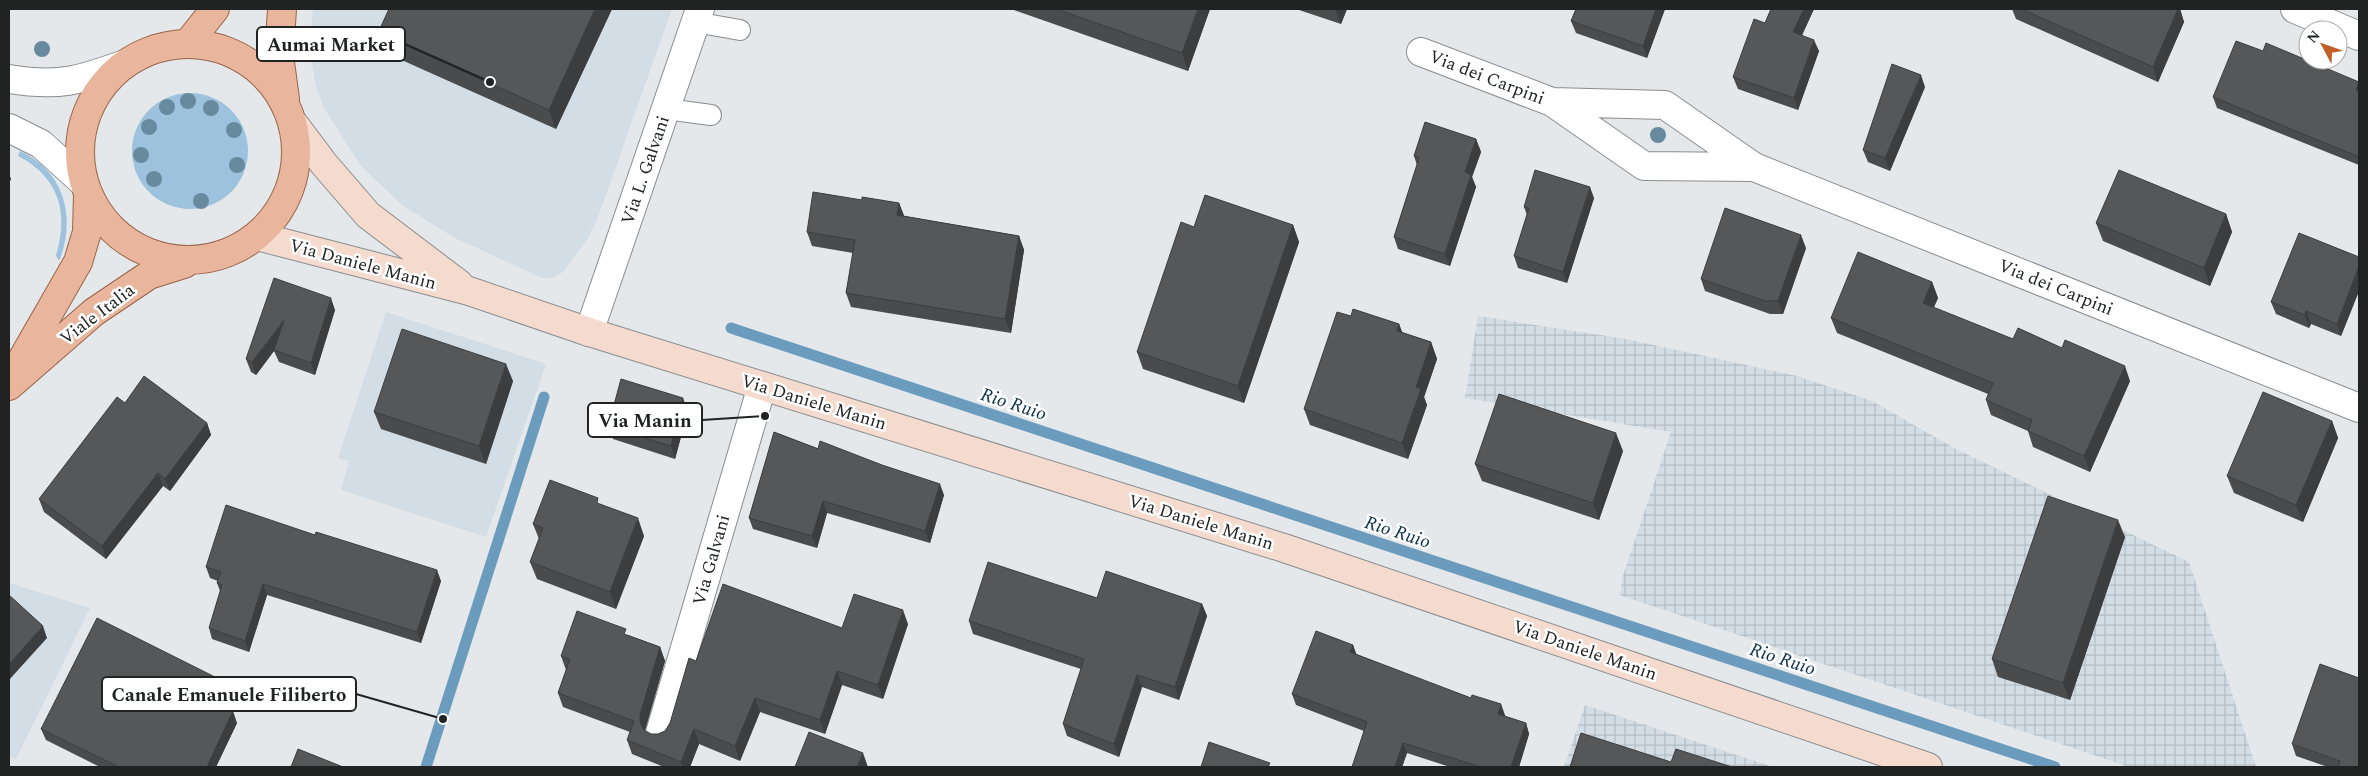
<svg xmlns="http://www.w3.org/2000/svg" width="2368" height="776" font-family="Spectral,serif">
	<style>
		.built { fill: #d3dde5 }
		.industrial { fill: url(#industrial-grid) }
		.green { fill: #9dc2de }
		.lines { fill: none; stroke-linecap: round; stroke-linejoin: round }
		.stream { stroke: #6b9bbd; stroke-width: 11 }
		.service-casing { stroke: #8a8d8f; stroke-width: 22 }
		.minor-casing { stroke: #8a8d8f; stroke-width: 30 }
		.tertiary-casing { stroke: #8a8d8f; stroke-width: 30 }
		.secondary-casing { stroke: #8a8d8f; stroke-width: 30 }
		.primary-casing { stroke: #996348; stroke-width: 30 }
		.service { stroke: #fff; stroke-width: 20 }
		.minor { stroke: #fff; stroke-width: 28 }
		.tertiary { stroke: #fff; stroke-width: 28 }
		.secondary { stroke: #f4dbce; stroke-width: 28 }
		.primary { stroke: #e9b69d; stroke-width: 28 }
		.tree { fill: #678a9e }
		.wall { fill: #494b4d }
		.shaded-wall { fill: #3c3d3e }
		.building { fill: #555759; stroke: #3c3d3e }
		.labels { text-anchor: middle; stroke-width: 5; stroke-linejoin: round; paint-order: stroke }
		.street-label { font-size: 18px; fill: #212323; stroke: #fff }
		.water-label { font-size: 19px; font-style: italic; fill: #0b334b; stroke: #fff }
		.leader { fill: none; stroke: #212323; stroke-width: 2 }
		.callout-dot { fill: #212323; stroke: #fff; stroke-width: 2 }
		.callout { fill: #fff; stroke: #212323; stroke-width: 2 }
		.callout-label { font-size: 19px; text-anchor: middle; font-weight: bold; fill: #212323 }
	</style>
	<defs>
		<pattern id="industrial-grid" width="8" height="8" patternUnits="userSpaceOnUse" patternTransform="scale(1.25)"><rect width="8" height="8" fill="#d3dde5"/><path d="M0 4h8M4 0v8" fill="none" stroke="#b5bdc4"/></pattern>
	</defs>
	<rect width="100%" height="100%" fill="#e4e8ea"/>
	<!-- built -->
	<g class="built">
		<path d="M313,9H672L597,220L587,240L563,272L552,278H542L453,237L402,205L361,166L324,108L316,87L309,47Z"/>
		<path d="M386,312L546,364L486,537L341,490L349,461L338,458Z"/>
		<path d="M9,583L90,608L16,759L9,756Z"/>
	</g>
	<!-- industrial -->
	<g class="industrial">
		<path d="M1478,316L1626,339L1797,376L1872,401L1956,449L2189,562L2256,767H2129L1620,595L1622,579L1671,432L1465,398Z"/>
		<path d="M1585,705L1773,767H1564Z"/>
	</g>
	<!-- green -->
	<g class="green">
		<circle cx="190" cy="151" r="58"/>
		<path d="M20,151C64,171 76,216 60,259L58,260L56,255C69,213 59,177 18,156Z"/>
	</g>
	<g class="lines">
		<!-- stream -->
		<g class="stream">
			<path d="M731,328L2055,767"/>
			<path d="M426,767L544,397"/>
		</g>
		<defs>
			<g id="service">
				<path d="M695,22L740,30"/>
				<path d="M666,109L711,115"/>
			</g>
			<g id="minor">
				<path d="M2295,9L2359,36"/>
				<path d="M1421,52L1552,102L1644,166L1754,167L1665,105L1552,102"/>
				<path d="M1754,167L2359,408"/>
				<path d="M589,332L700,9"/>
				<path d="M660,733L762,386"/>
			</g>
			<g id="tertiary">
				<path d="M9,79C59,87 78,81 125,64"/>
				<path d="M9,128L41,144L83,182"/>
			</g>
			<g id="secondary">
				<path d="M294,124L324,164L368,215L459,284"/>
				<path d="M257,236L469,291L589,332L1284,548L1928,767"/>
			</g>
			<g id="primary">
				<path d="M282,9L279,55L285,99"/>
				<path d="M188,43L215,9"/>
				<circle cx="188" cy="152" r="108"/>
				<path d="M16,370L78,262L87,232L88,194"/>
				<path d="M9,386L94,312L149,275L184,264"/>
			</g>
		</defs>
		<!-- service casing -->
		<use href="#service" class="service-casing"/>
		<!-- minor casing -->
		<use href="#minor" class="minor-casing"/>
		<!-- tertiary casing -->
		<use href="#tertiary" class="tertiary-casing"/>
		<!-- secondary casing -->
		<use href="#secondary" class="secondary-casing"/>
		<!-- primary casing -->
		<use href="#primary" class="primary-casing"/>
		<!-- service -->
		<use href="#service" class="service"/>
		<!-- minor -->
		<use href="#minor" class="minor"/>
		<!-- tertiary -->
		<use href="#tertiary" class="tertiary"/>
		<!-- secondary -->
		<use href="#secondary" class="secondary"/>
		<!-- primary -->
		<use href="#primary" class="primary"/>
	</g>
	<!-- trees -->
	<g class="tree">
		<circle cx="42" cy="49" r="8"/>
		<circle cx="188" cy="101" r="8"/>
		<circle cx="167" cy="107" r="8"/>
		<circle cx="211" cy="108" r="8"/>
		<circle cx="149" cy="127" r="8"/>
		<circle cx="234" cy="130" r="8"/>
		<circle cx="1658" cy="135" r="8"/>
		<circle cx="141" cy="155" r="8"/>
		<circle cx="237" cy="165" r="8"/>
		<circle cx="154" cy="179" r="8"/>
		<circle cx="201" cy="201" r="8"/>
	</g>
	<!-- wall -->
	<g class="wall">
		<path d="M389,9H612L556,129L386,53L378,33Z"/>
		<path d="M1011,9H1210L1188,71Z"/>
		<path d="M1296,9H1347L1341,24Z"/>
		<path d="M1576,9H1665L1647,58L1576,33L1571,21Z"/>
		<path d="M1771,9H1814L1802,35L1819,51L1798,110L1738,89L1733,77L1765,23Z"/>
		<path d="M2012,9H2180L2184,22L2158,82L2016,19Z"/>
		<path d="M2263,51L2359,82V165L2217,108L2213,97Z"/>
		<path d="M1925,87L1890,171L1868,162L1863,150Z"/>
		<path d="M1476,139L1481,152L1472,177L1476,187L1450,266L1398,249L1394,237L1417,165L1414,156Z"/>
		<path d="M1594,198L1567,283L1518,268L1514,256L1527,215L1524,207Z"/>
		<path d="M862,200L899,203L904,216L1019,236L1024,250L1011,333L851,307L846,293L853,253L812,246L807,232Z"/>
		<path d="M2226,214L2232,232L2210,286L2103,241L2096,223Z"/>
		<path d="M1293,225L1299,242L1244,403L1143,369L1137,352L1194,227Z"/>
		<path d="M1806,248L1783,314H1770L1705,291L1701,279Z"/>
		<path d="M2359,257V291L2341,336L2311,324L2309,328L2276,314L2271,302Z"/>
		<path d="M1932,282L1938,298L1933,308L2013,339L2130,381L2090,472L2033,447L2028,431L1991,415L1986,400L1988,394L1837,333L1831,318Z"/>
		<path d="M335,310L315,375L279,362L274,351L256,375L251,372L246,359Z"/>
		<path d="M1351,316L1399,324L1402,332L1431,342L1437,359L1424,397L1427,405L1408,459L1310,425L1304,409Z"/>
		<path d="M513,381L486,464L381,429L374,412Z"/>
		<path d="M125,403L207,423L211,435L170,491L163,486L106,559L44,512L39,499Z"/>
		<path d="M688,411L675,459L613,439L608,427Z"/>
		<path d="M2332,421L2338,438L2303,522L2234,493L2227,476Z"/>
		<path d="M774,432L944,495L930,543L827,513L817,548L753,529L749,518Z"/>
		<path d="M1623,451L1599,520L1482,481L1475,464Z"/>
		<path d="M601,504L644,536L616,609L537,579L530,562L539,539L533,524Z"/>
		<path d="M2125,537L2070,700L1998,677L1992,659Z"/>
		<path d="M206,567L441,581L421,643L267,595L249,652L212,639L209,628L220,591L217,583L218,581L210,578Z"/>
		<path d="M1097,598L1202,604L1207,616L1179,700L1142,687L1119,757L1067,736L1063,724L1081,669L973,634L969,621Z"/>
		<path d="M908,624L883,699L842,685L825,734L760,712L740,761L699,744L690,767H664L632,754L627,740L630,732L563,707L558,693L566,670L561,656L628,635L660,647L665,661L645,731L651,734H658L665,731L670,723L696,661L842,628Z"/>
		<path d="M1353,645L1356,654L1505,715V716L1526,723L1529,734L1519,767H1450L1407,753L1402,767H1352L1364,731L1296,705L1292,694Z"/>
		<path d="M219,679L223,691L219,704L237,723L216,767H100L46,740L41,729Z"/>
		<path d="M2292,744L2359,767H2328L2296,756Z"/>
	</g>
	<!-- shaded-wall -->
	<g class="shaded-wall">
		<path d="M595,9H612L556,129L549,110Z"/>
		<path d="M1198,9H1210L1188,71L1182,53Z"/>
		<path d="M1335,9H1347L1341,24Z"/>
		<path d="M1656,9H1665L1647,58L1643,46Z"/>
		<path d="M1804,9H1814L1798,44L1793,32Z"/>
		<path d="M2178,9H2180L2184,22L2158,82L2153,67Z"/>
		<path d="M1814,40L1819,51L1798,110L1794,98Z"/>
		<path d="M1921,75L1925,87L1890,171L1885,158Z"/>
		<path d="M2359,83V99L2356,90Z"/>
		<path d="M1476,139L1481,152L1472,177L1476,187L1450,266L1445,254L1465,172Z"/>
		<path d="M9,173L11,179L9,184Z"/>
		<path d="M1590,187L1594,198L1567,283L1563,272Z"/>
		<path d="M899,203L905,218L897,215Z"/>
		<path d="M2226,214L2232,232L2210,286L2204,268Z"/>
		<path d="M1293,225L1299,242L1244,403L1238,386Z"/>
		<path d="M1801,235L1806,248L1783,314L1778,301Z"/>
		<path d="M1019,236L1024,250L1011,333L1005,319Z"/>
		<path d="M2359,266V291L2341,336L2337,324Z"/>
		<path d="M1932,282L1938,298L1929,319L1923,303Z"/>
		<path d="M331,298L335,310L315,375L311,363Z"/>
		<path d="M2306,311L2311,324L2309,328L2305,315Z"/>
		<path d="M284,320L288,332L256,375L252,362Z"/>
		<path d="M1399,324L1405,340L1397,331Z"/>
		<path d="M1431,342L1437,359L1424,397L1427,405L1408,459L1402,443L1416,387Z"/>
		<path d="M506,364L513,381L486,464L479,446Z"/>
		<path d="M2125,366L2130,381L2090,472L2084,456Z"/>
		<path d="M683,398L688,411L675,459L671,446Z"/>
		<path d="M2332,421L2338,438L2303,522L2296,505Z"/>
		<path d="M207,423L211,435L170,491L165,479Z"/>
		<path d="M1616,433L1623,451L1599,520L1593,503Z"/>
		<path d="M158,473L163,486L106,559L102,546Z"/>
		<path d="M940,484L944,495L930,543L925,531Z"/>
		<path d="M823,501L827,513L817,548L812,536Z"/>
		<path d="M638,518L644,536L616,609L610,592Z"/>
		<path d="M2118,520L2125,537L2070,700L2063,683Z"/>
		<path d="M437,570L441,581L421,643L417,632Z"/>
		<path d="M263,584L267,595L249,652L245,641Z"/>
		<path d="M1202,604L1207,616L1179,700L1175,687Z"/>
		<path d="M903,610L908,624L883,699L878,685Z"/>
		<path d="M43,626L47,638L9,680V664Z"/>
		<path d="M1353,645L1357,656L1350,652Z"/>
		<path d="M660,647L665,661L645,729V736L640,722V715Z"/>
		<path d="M837,671L842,685L825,734L820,720Z"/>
		<path d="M1137,675L1142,687L1119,757L1114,744Z"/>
		<path d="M219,679L223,691L216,713L212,701Z"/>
		<path d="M755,698L760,712L740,761L735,746Z"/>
		<path d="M1501,704L1505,715L1502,725L1498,714Z"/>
		<path d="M233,711L237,723L216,767H207Z"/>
		<path d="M1526,723L1529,734L1519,767H1511Z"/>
		<path d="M694,729L699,744L690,767H683L681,762Z"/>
		<path d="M1403,743L1407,753L1402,767H1395Z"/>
		<path d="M863,753L868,767H857Z"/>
	</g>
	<!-- building -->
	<g class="building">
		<path d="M389,9H595L549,110L378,33Z"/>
		<path d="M1056,9H1198L1182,53Z"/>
		<path d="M1576,9H1656L1643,46L1571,21Z"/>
		<path d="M1771,9H1804L1793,32L1814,40L1794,98L1733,77L1754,19L1765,23Z"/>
		<path d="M2021,9H2178L2153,67Z"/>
		<path d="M2236,41L2263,51L2266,43L2359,82L2356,90L2359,92V157L2213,97Z"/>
		<path d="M1892,64L1921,75L1885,158L1863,150Z"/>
		<path d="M1425,122L1476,139L1465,172L1471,175L1445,254L1394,237L1419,158L1414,156Z"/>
		<path d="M1535,170L1590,187L1563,272L1514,256L1529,208L1524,207Z"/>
		<path d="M2119,170L2226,214L2204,268L2096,223Z"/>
		<path d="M813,192L862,200V197L899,203L897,215L1019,236L1005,319L846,293L855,240L807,232Z"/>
		<path d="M1205,195L1293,225L1238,386L1137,352L1181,222L1194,227Z"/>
		<path d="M1725,208L1801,235L1778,301H1765L1701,279Z"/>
		<path d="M2299,233L2359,257V266L2337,324L2306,311L2305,315L2271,302Z"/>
		<path d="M1858,252L1932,282L1923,303L2013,339L2018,328L2062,348L2065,340L2125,366L2084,456L2028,431L2032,420L1986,400L1993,383L1831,318Z"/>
		<path d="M274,278L331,298L311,363L274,350L284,320L252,362L246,359Z"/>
		<path d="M1353,309L1399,324L1397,331L1431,342L1416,387L1421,389L1402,443L1304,409L1337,312L1351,316Z"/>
		<path d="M402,329L506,364L479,446L374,412Z"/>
		<path d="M144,376L207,423L165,479L158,473L102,546L39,499L117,397L125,403Z"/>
		<path d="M621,379L683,398L671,446L608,427Z"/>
		<path d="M2263,392L2332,421L2296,505L2227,476Z"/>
		<path d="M1499,394L1616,433L1593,503L1475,464Z"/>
		<path d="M774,432L818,449L820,441L882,465L940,484L925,531L823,501L812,536L749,518Z"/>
		<path d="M550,480L598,498L597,503L638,518L610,592L530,562L543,528L533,524Z"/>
		<path d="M2048,496L2118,520L2063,683L1992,659Z"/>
		<path d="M226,505L315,535L316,532L437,570L417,632L263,584L245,641L209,628L222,585L217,583L221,572L206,567Z"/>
		<path d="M988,562L1097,598L1106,571L1202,604L1175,687L1137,675L1114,744L1063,724L1084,659L969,621Z"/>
		<path d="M723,584L842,628L854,594L903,610L878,685L837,671L820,720L755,698L735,746L694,729L681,762L627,740L634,721L558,693L570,659L561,656L577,611L626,629L624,634L660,647L640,715V722L644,730L651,734H658L665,731L670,723L689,658L696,661Z"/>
		<path d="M9,595L43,626L9,664Z"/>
		<path d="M97,618L219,679L212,701L233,711L207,767H119L41,729Z"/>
		<path d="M1316,631L1353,645L1350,652L1471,698L1472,695L1501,704L1498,714L1526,723L1511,767H1481L1403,743L1395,767H1352L1367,722L1292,694Z"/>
		<path d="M2320,664L2359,678V767H2338L2340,761L2292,744Z"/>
		<path d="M809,732L863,753L857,767H795Z"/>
		<path d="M1581,733L1671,762L1676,749L1732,767H1570Z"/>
		<path d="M1209,742L1270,763L1268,767H1201Z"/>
		<path d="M298,749L343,767H291Z"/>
	</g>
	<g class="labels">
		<!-- street labels -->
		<g class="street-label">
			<text transform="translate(1487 77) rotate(21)" y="6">Via dei Carpini</text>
			<text transform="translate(645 170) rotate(-71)" y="6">Via L. Galvani</text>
			<text transform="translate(363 264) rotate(15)" y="6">Via Daniele Manin</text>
			<text transform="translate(2056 287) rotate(22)" y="6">Via dei Carpini</text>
			<text transform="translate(97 314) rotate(-37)" y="6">Viale Italia</text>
			<text transform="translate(814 402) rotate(17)" y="6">Via Daniele Manin</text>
			<text transform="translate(1201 522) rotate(17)" y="6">Via Daniele Manin</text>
			<text transform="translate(711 560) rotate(-74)" y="6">Via Galvani</text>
			<text transform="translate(1585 650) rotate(19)" y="6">Via Daniele Manin</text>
		</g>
		<!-- water labels -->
		<g class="water-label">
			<text transform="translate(1014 403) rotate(18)" y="7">Rio Ruio</text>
			<text transform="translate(1398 531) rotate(18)" y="7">Rio Ruio</text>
			<text transform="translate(1783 658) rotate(18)" y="7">Rio Ruio</text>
		</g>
	</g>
	<!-- callouts -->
	<path class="leader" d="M490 82L405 44M765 416L702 420M443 719L356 694"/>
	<g class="callout-dot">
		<circle cx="490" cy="82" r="5"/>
		<circle cx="765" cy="416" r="5"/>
		<circle cx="443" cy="719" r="5"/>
	</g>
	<g class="callout">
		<rect x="257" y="27" width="148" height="34" rx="5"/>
		<rect x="588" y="403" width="114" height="34" rx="5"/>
		<rect x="102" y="677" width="254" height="34" rx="5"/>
	</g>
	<g class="callout-label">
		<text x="331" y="51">Aumai Market</text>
		<text x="645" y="427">Via Manin</text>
		<text x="229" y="701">Canale Emanuele Filiberto</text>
	</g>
	<!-- border -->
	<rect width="2368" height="776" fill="none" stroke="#212323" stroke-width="20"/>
	<!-- north arrow -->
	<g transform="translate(2323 45) rotate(311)"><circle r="24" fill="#ffffff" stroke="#a6a7a7"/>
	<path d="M0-4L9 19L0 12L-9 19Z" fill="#c25f27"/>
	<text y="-8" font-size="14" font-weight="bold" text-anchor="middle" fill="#212323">N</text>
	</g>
</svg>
